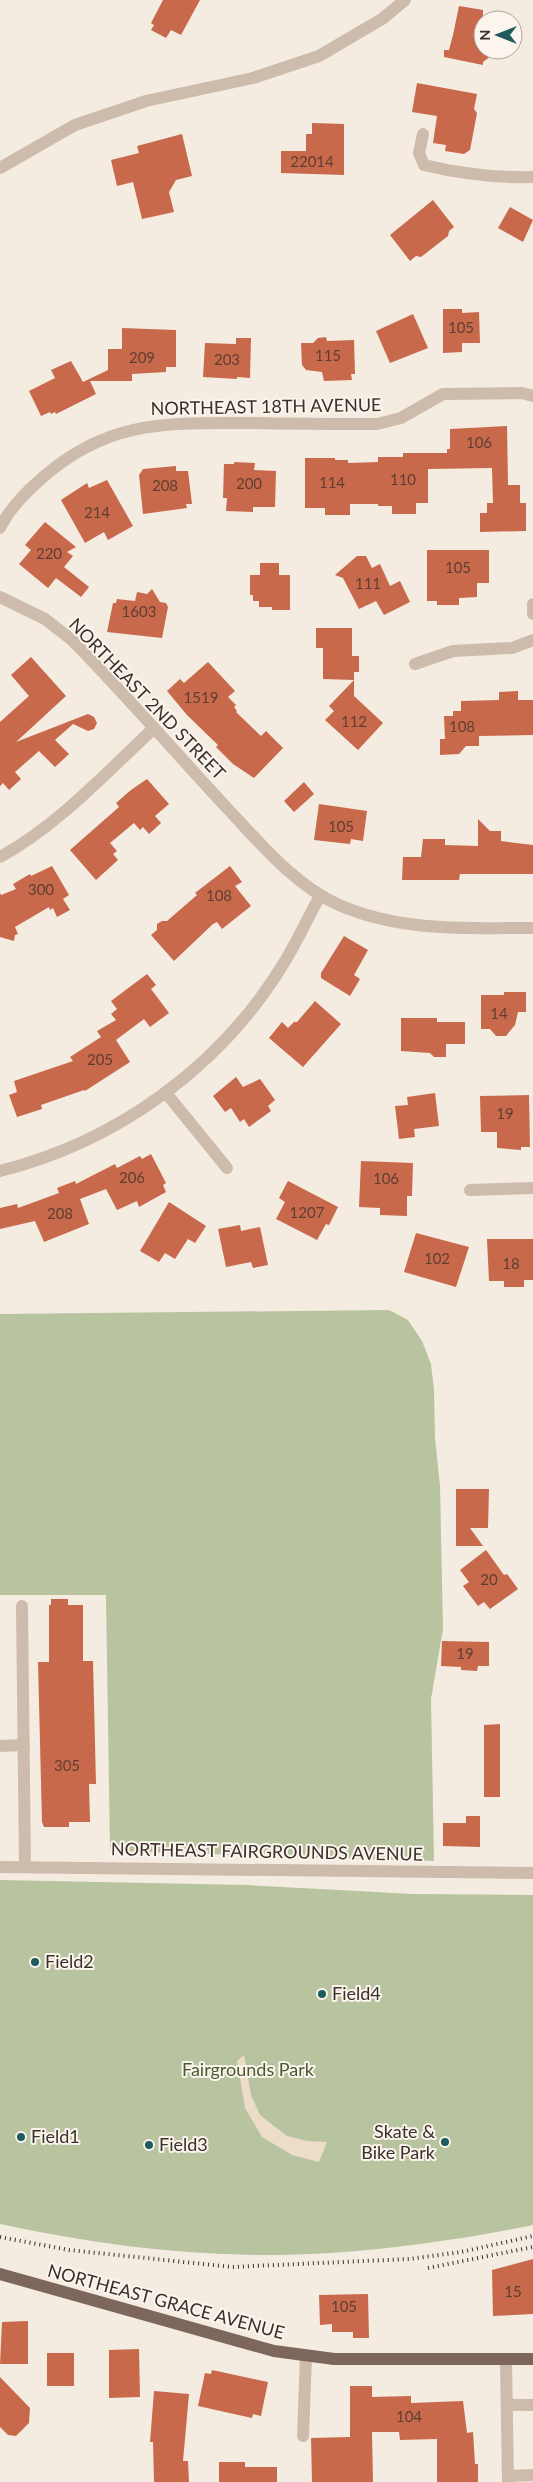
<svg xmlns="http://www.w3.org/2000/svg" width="533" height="2482" font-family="Lato,sans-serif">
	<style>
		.green { fill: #b8c4a0 }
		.plaza { fill: #ecdcc8 }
		.building { fill: #c8694b }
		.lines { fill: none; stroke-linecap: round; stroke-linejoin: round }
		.minor { stroke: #cdbbac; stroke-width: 12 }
		.major { stroke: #7d675c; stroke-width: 12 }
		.rail { stroke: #3b302b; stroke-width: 4; stroke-dasharray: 1 4; stroke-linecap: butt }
		.poi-dot { fill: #1f5a5e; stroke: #fbf5ee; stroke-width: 2 }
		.labels { text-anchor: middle; stroke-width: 4; stroke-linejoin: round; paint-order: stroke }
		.number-label { font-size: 15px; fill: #5e3e33 }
		.street-label { font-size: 18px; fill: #3b302b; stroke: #fbf5ee }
		.poi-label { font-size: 18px; fill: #3b302b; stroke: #fbf5ee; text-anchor: start }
		.park-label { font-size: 18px; fill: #4a5a2e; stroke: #fbf5ee }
	</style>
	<rect width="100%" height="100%" fill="#f4ebe1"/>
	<!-- green -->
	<g class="green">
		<path d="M389,1310L408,1320L422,1341L431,1364L434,1390L435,1438L440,1486L443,1629L431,1699L434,1861L110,1851L106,1595H0V1314Z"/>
		<path d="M0,1880L247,1885L413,1894L533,1895V2225C444,2243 346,2256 255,2255C169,2254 84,2242 0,2224Z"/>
	</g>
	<!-- plaza -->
	<path class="plaza" d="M244,2055L251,2095L260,2115L287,2136L307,2141L327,2142L319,2162L292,2155L262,2137L245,2108L237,2061Z"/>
	<!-- building -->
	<g class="building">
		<path d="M163,0H200L181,35L171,30L166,38L151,30L154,25L151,23Z"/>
		<path d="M459,6L483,10V50H499L483,62V65L444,57V50H449L453,35Z"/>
		<path d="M417,83L477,94L474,109L477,113L470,150L464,154L445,151L446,145L433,143L437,116L412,112Z"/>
		<path d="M312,123L344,124V175L281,173V151H306V134H312Z"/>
		<path d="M182,134L192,176L176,180L169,192L174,212L142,219L133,182L117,186L111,160L139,153L137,146Z"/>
		<path d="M433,200L454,227L449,231L448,236L421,257L416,256L410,261L390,235Z"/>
		<path d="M510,207L533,220L523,242L498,228Z"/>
		<path d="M443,309H462V313L479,312L480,343H462V352L443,353Z"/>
		<path d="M413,314L428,348L390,363L376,331Z"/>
		<path d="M122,328L176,330V367H166V372L132,374V381H90L96,394L56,414L55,412L51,414L50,412L41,416L29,391L55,378L51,370L71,361L83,382L108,370V349H122Z"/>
		<path d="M326,337L327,341L354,340L355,374H351L352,380L324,381L322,372L306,370L302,365L301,343H313L318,338Z"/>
		<path d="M236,338H251L250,378L237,377V379L203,377L205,343L236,344Z"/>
		<path d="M507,426L508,485H520V503H526V531L480,532V513H487V503H493L492,468L428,469V503H416V514H392V506H378V504H350V515H325V508H305V458H335V460H348V463L378,462V457H403V453H447V449H450V429Z"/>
		<path d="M234,462L255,463L254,470L276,471L275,507H253V512L226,511L227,498H223L224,464H234Z"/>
		<path d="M176,466V471H188L192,504H186L187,508L143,514L139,475L143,469Z"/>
		<path d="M107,480L133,526L108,540L104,532L85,543L61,500L87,483L89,488Z"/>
		<path d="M45,522L76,547L67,552L73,556L64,567L89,587L81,597L56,578L48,588L19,564L31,550L25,545Z"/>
		<path d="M427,550H489V583H477V597L459,598V605H437V601H427Z"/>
		<path d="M357,556H366L372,568L380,564L390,586L400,581L410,602L384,615L376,601L359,609L343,578L335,575Z"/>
		<path d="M260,563H279V575H290V610H272V607H259V601H253V595H250V575H260Z"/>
		<path d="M152,589L160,602L166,603L168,607L162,638L107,632L113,603H116L117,599L135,601L137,592L147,594Z"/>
		<path d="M316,628H352V656H359V672H354V696L383,723L358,750L325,720L334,711L329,706L354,680L323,679V648H316Z"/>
		<path d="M31,657L66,696L16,742L88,714L94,717L97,723L94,729L88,731L73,724L55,740L69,754L55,767L39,751L15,772L21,779L9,790L3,783L0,786V722L29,696L11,675Z"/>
		<path d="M208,662L235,691L228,697L236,705L234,707L237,711L236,712L261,736L266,731L283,748L254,778L233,764L216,747L218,745L187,715L167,691L180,679L184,683Z"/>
		<path d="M518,691V700H533V735L479,736V746H466L459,754L440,755V739H445L444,716H453V711H461V701L499,700V692Z"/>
		<path d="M147,779L169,804L155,816L161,823L149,834L143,827L140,830L134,823L110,843L117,851L113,854L118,860L96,880L70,850L119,807L116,803L131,790Z"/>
		<path d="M304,782L314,794L294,812L284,801Z"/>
		<path d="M319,804L367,811L363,841L351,839L350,844L314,840Z"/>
		<path d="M478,819L490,831H501V841L533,845V874H460L459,880H402L403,857H421L423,839H445V845L478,846Z"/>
		<path d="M52,866L69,895L63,899L70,910L57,917L53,908L50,910L49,907L15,927L18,934L15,935L14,941L0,937V893L1,895L16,889L13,884L30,874L31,876Z"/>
		<path d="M230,866L242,882L235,886L251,906L222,929L217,922L213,924L174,961L151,935L157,930V924L162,921H167L197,895L195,893Z"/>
		<path d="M344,936L368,950L354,975L360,979L350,996L321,978V973Z"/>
		<path d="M147,974L156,985L151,989L169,1013L150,1027L144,1019L116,1040L130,1062L85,1091L84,1090L41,1105L42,1109L17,1117L9,1095L17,1092L14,1081L73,1061L70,1057L101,1037L97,1031L116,1020L111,1014L117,1009L111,1001Z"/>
		<path d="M504,992H526V1012H518L515,1025L506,1036H496L490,1029H481V995H504Z"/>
		<path d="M315,1001L341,1024L303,1067L269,1038L282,1022L288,1028L294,1022H297Z"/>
		<path d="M401,1018H437V1022H465V1044H446V1057H434L430,1053L401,1051Z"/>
		<path d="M236,1077L243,1087L260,1079L275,1100L268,1106L271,1111L249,1127L244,1119L240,1122L231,1108L225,1112L213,1096Z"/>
		<path d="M435,1093L439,1126L414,1129L415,1137L399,1139L395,1106L408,1105L407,1097Z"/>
		<path d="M529,1095L530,1147H521V1150L497,1148V1132H481L480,1096Z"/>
		<path d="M151,1154L166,1183L163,1185L166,1192L139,1207L137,1201L117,1210L106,1189L80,1199L89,1224L44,1242L35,1221L0,1229V1208L17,1204L18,1208L59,1193L57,1188L75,1181L76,1184L115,1164L117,1168L140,1156L142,1159Z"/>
		<path d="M361,1161L413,1163L412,1196H407V1216L380,1215V1208L359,1207Z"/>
		<path d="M288,1181L338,1207L329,1225L326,1224L317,1240L276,1219L285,1202L279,1198Z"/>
		<path d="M169,1202L206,1226L195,1243L188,1239L175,1259L165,1253L159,1262L140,1251Z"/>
		<path d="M240,1225L241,1231L260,1227L268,1265L253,1268L251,1262L226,1267L218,1229Z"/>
		<path d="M416,1233L469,1247L456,1287L404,1272Z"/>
		<path d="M487,1239H533V1280H524V1287H504V1281H489Z"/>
		<path d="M456,1489H489L488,1528H470L483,1546H456Z"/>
		<path d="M486,1550L504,1575L507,1574L518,1589L490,1609L484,1602L478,1606L463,1586L469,1582L460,1570Z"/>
		<path d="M51,1599H68V1605H83V1661H93L96,1784H89L90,1822H69V1827H44L42,1822L38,1662H49V1605H51Z"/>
		<path d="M442,1641L489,1642V1666H478L477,1671L461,1670V1667L441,1666Z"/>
		<path d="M500,1724V1797H484V1725Z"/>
		<path d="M466,1816H480V1847L443,1846V1823H466Z"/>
		<path d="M533,2259V2314L493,2316L492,2270Z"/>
		<path d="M368,2294L369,2338H353V2332H332V2324L320,2325L319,2295Z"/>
		<path d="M28,2321V2364H0L2,2322Z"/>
		<path d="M139,2349L140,2397L109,2398V2350Z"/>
		<rect x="47" y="2353" width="27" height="33"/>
		<path d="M212,2370L268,2382L261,2416L253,2414L252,2418L198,2406L205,2373L211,2374Z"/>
		<path d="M0,2377L30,2408L29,2423L16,2436L8,2435L0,2427Z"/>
		<path d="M350,2386H372V2397L411,2396V2403L463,2401L467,2433L473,2432L475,2464H478V2482H437V2439L400,2440L399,2432H372L373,2482H312L311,2438L350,2437Z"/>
		<path d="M154,2391L189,2394L183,2461H188L189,2482H154L153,2442H150Z"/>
		<path d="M219,2462H245V2467H277V2482H219Z"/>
	</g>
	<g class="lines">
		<!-- minor -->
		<g class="minor">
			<path d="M423,134L419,153L424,165C461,174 496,178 533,177"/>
			<path d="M0,168L75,125L146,101L253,78L319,56L382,19L405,0"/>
			<path d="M0,528C9,509 25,493 41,479C108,419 168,423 252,423C293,424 335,424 377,424L401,418L443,394L522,393L533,396"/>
			<path d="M0,597L45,619L72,640C125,694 174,751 226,807C259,842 294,885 339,905C401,932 467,928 533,928"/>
			<path d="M533,604V614"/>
			<path d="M415,664L453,651L512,648L533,640"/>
			<path d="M0,857C58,825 105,774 153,729"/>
			<path d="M166,1093L227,1168"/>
			<path d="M0,1171C116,1142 219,1068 282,966C296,944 307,919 320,896"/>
			<path d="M470,1190L533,1188"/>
			<path d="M22,1606L25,1867"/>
			<path d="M0,1746L24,1745"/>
			<path d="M0,1867L533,1873"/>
			<path d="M506,2360L508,2482"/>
			<path d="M507,2405H533"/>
			<path d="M303,2436L306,2356"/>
			<path d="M508,2476L533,2475"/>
		</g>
		<!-- major -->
		<path class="major" d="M0,2274L274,2351L334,2359H533"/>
		<!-- rail -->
		<g class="rail">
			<path d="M0,2237L69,2250L232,2267L409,2259L461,2252L533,2236"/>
			<path d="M428,2268L533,2247"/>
		</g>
	</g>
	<!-- markers -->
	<g class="poi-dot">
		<circle cx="35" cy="1962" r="5"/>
		<circle cx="322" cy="1994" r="5"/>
		<circle cx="21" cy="2137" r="5"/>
		<circle cx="445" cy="2142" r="5"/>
		<circle cx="149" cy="2145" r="5"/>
	</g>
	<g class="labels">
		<!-- number labels -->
		<g class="number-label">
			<text x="312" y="167">22014</text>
			<text x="461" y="333">105</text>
			<text x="328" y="361">115</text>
			<text x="142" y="363">209</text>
			<text x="227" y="365">203</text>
			<text x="479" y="448">106</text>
			<text x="403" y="485">110</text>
			<text x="332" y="488">114</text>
			<text x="249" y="489">200</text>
			<text x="165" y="491">208</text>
			<text x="97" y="518">214</text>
			<text x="49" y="559">220</text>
			<text x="458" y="573">105</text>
			<text x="368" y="589">111</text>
			<text x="139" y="617">1603</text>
			<text x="201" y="703">1519</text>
			<text x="354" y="727">112</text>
			<text x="462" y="732">108</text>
			<text x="341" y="832">105</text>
			<text x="41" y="895">300</text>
			<text x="219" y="901">108</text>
			<text x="499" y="1019">14</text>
			<text x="100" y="1065">205</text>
			<text x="505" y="1119">19</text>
			<text x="132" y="1183">206</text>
			<text x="386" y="1184">106</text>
			<text x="307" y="1218">1207</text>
			<text x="60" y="1219">208</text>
			<text x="437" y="1264">102</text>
			<text x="511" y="1269">18</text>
			<text x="489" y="1585">20</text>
			<text x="465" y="1659">19</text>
			<text x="67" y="1771">305</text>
			<text x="513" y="2297">15</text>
			<text x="344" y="2312">105</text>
			<text x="409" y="2422">104</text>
		</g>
		<!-- street labels -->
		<g class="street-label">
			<text transform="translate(266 407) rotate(-1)" y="6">NORTHEAST 18TH AVENUE</text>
			<text transform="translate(147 699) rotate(46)" y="6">NORTHEAST 2ND STREET</text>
			<text transform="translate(267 1852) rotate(1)" y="6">NORTHEAST FAIRGROUNDS AVENUE</text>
			<text transform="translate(166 2302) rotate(15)" y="6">NORTHEAST GRACE AVENUE</text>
		</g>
		<!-- poi labels -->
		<g class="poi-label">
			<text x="45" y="1968">Field2</text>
			<text x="332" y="2000">Field4</text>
			<text x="435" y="2138" text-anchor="end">Skate &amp;<tspan x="435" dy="21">Bike Park</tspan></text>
			<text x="31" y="2143">Field1</text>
			<text x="159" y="2151">Field3</text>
		</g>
		<!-- park labels -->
		<g class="park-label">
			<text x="248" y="2076">Fairgrounds Park</text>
		</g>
	</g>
	<!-- north arrow -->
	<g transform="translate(498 35) rotate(270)"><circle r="24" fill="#fbf5ee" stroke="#aea6a0"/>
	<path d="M0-4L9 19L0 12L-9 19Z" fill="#1f5a5e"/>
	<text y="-8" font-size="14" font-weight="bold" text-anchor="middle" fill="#3b302b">N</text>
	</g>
</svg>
